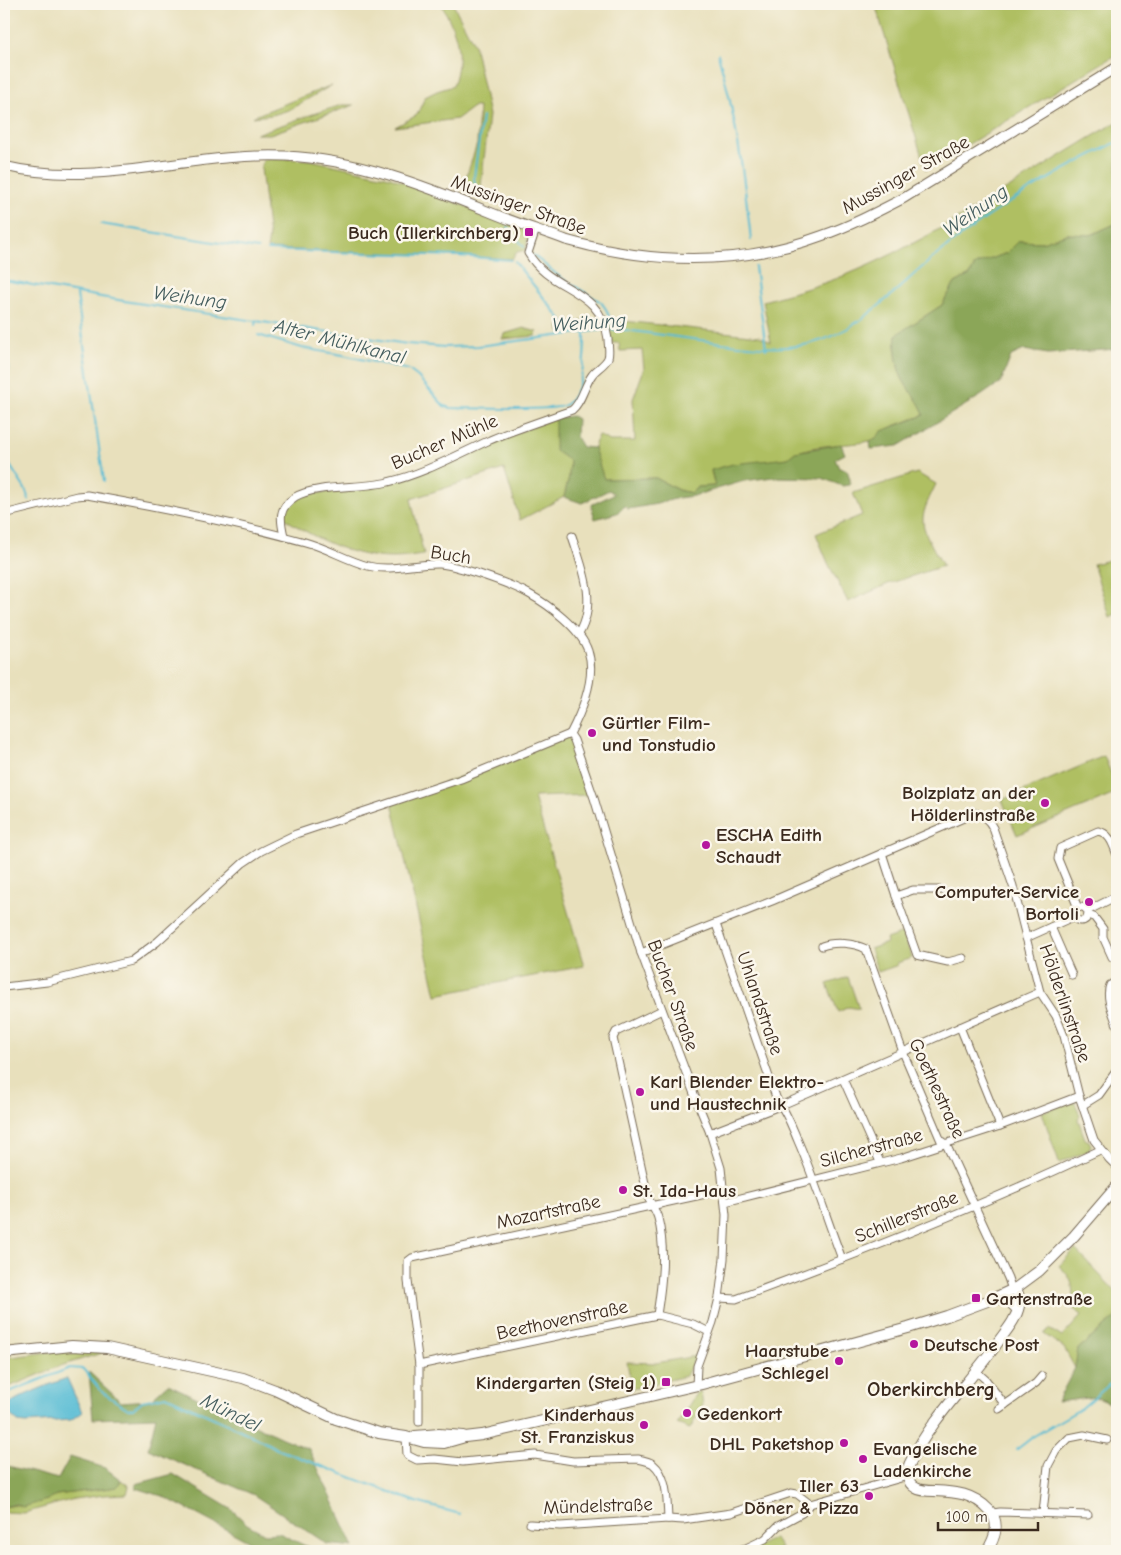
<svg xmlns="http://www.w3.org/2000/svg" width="1121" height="1555" font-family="'Comic Neue',sans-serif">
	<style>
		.green { fill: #afbf62; stroke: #757440 }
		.forest { fill: #8ba658; stroke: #63683b }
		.water { fill: #56bcd4; stroke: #487379 }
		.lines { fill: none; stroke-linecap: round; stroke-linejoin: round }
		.stream { stroke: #56bcd4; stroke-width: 2 }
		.minor-casing { stroke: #786a55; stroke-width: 9 }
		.tertiary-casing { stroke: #786a55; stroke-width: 11 }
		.secondary-casing { stroke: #786a55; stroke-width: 12 }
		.minor { stroke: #fff; stroke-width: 7 }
		.tertiary { stroke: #fff; stroke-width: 9 }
		.secondary { stroke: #fff; stroke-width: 10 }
		.poi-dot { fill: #b5179e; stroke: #fbf7ec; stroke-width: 2 }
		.labels { text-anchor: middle; stroke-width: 5; stroke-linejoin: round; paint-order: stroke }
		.street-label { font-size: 19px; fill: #3b2a1e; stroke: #fbf7ec }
		.poi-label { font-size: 19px; font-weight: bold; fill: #3b2a1e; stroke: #fbf7ec; text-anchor: end }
		.water-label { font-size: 20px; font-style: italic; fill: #445d5e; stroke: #fbf7ec }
		.quarter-label { font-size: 21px; font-weight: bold; fill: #3b2a1e; stroke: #fbf7ec }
	</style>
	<rect width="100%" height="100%" fill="#fbf7ec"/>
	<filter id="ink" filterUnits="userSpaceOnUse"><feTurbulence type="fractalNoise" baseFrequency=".02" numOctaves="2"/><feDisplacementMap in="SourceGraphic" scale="10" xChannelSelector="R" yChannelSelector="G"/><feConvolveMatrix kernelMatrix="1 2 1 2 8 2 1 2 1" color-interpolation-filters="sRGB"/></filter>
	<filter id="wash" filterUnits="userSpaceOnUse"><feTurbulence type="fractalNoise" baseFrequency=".0096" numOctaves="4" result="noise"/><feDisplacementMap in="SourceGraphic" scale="20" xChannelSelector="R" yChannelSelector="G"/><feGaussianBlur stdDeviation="1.12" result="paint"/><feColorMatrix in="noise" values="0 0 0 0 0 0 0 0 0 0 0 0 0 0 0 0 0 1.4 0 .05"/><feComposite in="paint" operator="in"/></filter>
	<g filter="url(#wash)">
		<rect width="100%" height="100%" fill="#e8e0bc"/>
		<!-- green -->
		<g class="green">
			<path d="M441,4H453L474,44L489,115L481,186L486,196L463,187L477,144L479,107H473L457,119L395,127L417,115L425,97L437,91L453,86C464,54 457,32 441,4Z"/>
			<path d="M875,4H1117V54L926,170Z"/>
			<path d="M332,85L289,110L272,115L252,117Z"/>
			<path d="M342,105H354L270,134H256L316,113Z"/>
			<path d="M1117,122V223L1091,235L1067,234L1042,242L1019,241L1007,253L975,265L970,275L955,283L942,305L896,335C895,351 896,371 906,385C914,396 920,401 924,415C911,420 897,424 885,430C879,433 877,440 869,441C845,447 808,442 788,458L711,471L715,486L698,487L691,493L678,490L656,478L603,479L594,448L598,435L610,441H635L633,399L644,369L642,350L620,351L619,343H611L606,319L759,336L771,342L763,301C796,292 829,283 860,269C951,229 1032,171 1117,122Z"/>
			<path d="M267,158L310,160L390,177L522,228L528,237L526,250L517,252L512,259L458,256L267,249L269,237L261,168L263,161Z"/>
			<path d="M588,320L599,322L560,332L559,325Z"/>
			<path d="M524,328L537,332L535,336L502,339L504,334Z"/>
			<path d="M555,418L570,461L569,477L564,497L520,520L504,469L411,499L424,555C414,556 403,558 393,558C355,558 315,539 284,518C286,500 296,499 311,494L378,486Z"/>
			<path d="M917,473L936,484C931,495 922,510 923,522C924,535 937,554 943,566L888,584L848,602L828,563L816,534L862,515L853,493Z"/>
			<path d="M1117,558V614L1110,617L1093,564Z"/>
			<path d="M564,737L571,739L592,795L534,797L584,966L436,995L392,803Z"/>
			<path d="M1104,756L1117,788V793L1017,835L1002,800Z"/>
			<path d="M903,933L912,958L897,963L898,965L878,972L870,949L887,943L886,939Z"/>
			<path d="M848,977L859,1009L849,1007L838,1012L827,984Z"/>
			<path d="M1071,1102L1075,1103L1080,1115L1078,1119L1085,1139L1089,1141L1091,1145L1088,1151L1059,1163L1042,1112Z"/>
			<path d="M1075,1249L1117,1293V1316L1078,1349L1075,1368L1064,1348L1044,1334L1049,1329L1062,1337L1082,1315L1072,1308C1073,1288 1075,1280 1059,1266Z"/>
			<path d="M64,1350L105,1352L60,1366L4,1389V1358Z"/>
			<path d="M696,1356L686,1376L632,1389L627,1362L656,1363Z"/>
			<path d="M697,1392H701L703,1405L690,1429L677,1424Z"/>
			<path d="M121,1480L129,1486L127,1494L104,1495L74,1499L24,1513L4,1512V1507L47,1500L56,1495L117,1487Z"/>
			<path d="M774,1538L781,1548L775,1551H748Z"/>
		</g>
		<!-- forest -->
		<g class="forest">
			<path d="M1117,223V349L1048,354L1024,350L1011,356L1001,382L982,395L898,446L871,449L870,441L876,438L882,431L924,415C920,402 913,396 906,385C896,371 895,351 896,335L942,305L955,283L970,275L975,265L1007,253L1019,241L1042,242L1067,234L1091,235Z"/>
			<path d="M572,416L577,419L576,437L582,447L594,448L604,479L656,478L678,490L691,493L698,487L715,486L711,470L733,464L788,458L795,452L841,444L845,454L835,459L839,468L847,470L850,479V485L842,486L822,478L773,477L744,481L693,496L678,498L657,504L628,509L625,506L617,513L595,519L591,505L614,494L609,490L582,503L564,497L569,477L570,461L555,451V418Z"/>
			<path d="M1117,1316V1406L1095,1397L1057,1402L1075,1368L1078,1349Z"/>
			<path d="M89,1372L121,1402L150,1400L168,1384L282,1438L309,1449L354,1547L327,1544L254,1495L148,1449L156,1417L93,1419Z"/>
			<path d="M70,1457L105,1468L121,1480L117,1487L56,1495L47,1500L23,1507L16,1504L4,1507V1465L58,1479Z"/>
			<path d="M173,1474L231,1509L247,1524L265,1534L279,1533L316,1551H267L162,1496L136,1488V1484Z"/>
		</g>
		<!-- water -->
		<path class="water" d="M67,1378L82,1412L71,1420L26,1423L18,1422L4,1409C9,1399 54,1383 67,1378Z"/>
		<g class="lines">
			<!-- stream -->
			<g class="stream">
				<path d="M718,54C736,115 744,177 751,240"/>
				<path d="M482,117L474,177L475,185L483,195"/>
				<path d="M101,224L258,249"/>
				<path d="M508,227L524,247"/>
				<path d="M268,250L459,256L511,260"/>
				<path d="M533,255L560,277L601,302L606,309L614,329"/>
				<path d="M515,262L572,333"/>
				<path d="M755,267L766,349"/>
				<path d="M4,280L124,301L407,344L445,347L478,346L602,330"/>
				<path d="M77,294L79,309"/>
				<path d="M7,301L8,380"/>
				<path d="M79,311L104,481"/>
				<path d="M255,325L256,320"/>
				<path d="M607,330H625C655,334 685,338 715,342C747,346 777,351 809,344C862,332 897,286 938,254C993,209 1054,173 1117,142"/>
				<path d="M258,335L302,348L343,355L409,370L418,377L444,406L450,408C467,408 556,412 565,405C584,392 585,354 585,333"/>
				<path d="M4,394L7,390"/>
				<path d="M4,456L25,489L29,500"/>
				<path d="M4,1394L70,1368L83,1369L103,1393L128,1409H133L142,1401L166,1396L253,1436L277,1449L416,1502L460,1514"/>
				<path d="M1016,1450L1034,1436L1082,1408L1117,1378"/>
			</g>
		</g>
	</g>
	<g filter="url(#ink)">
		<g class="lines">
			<defs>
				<g id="minor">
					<path d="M4,514L77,496L87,495C160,508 233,522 305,542C327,548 346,560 368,566C392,572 415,563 440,564C460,566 511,584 529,594C549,605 581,629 588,651C597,677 582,711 570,734"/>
					<path d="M284,536C280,519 278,508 295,497C317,484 361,489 388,482C423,474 457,455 490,440C516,429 544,420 572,410C582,402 584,386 592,375C596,369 605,365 608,358C610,352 608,345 608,339C601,286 551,293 528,253L536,229"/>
					<path d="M572,536C582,567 598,602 579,634"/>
					<path d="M570,734L574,740L594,798L641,953L694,1094L710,1133L721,1168L726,1215L724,1259L719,1298L713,1322L697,1366L696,1386"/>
					<path d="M882,853L896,896L913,890H942"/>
					<path d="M896,896L917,955L948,962L963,958"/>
					<circle cx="1081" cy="914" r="7"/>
					<path d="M1078,908L1058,859L1060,848L1098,831C1110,833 1113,845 1117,855"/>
					<path d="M1087,911L1117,896"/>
					<path d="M1088,915L1094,917L1103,929V937L1112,957"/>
					<path d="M716,924L777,1100C787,1112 792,1127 798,1141C815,1180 827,1220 842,1259"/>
					<path d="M1051,927L1072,975"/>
					<path d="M1026,938L1075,916"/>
					<path d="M822,946C834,941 854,943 866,949L903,1052L941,1141L946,1144L1008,1278L1012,1290"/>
					<path d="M641,953L772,901L975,813C984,816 988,819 993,828L1013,886L1040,992L1056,1016L1064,1036L1079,1096L1094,1140L1109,1159L1117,1167"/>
					<path d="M1117,982L1110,985C1105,997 1113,1013 1117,1025"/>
					<path d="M4,987L47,982L131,961L157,942L243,863L261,851L296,834L461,779L570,734"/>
					<path d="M960,1027L1000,1126"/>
					<path d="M843,1079L880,1162"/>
					<path d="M1083,1105L1099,1095L1117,1070"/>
					<path d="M710,1133L782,1105L1040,992"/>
					<path d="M725,1202L901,1158L1000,1126L1079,1096"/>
					<path d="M719,1298L736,1299C859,1254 982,1206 1100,1150"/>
					<path d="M657,1315C662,1283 666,1250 658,1218C656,1211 651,1204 648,1197L613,1038L616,1032L662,1010"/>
					<path d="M419,1365L657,1315L693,1324L709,1332"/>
					<path d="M977,1372L986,1380L1005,1405"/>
					<path d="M999,1409L1036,1383L1042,1376"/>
					<path d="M419,1422V1365L408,1281V1261L412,1258L724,1190"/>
					<path d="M406,1437L407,1455L417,1460L435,1459L463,1462L535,1455L573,1461L638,1459C643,1460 649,1461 653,1464C668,1476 667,1502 668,1519"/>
					<path d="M810,1504L908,1476"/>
					<path d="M993,1513L1000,1512L1088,1515"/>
					<path d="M1043,1513L1048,1466L1056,1451L1069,1438L1084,1435L1107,1440"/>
					<path d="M530,1524L560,1526L668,1519L683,1520L731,1513L791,1493L797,1494L810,1504"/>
					<path d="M734,1551L746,1548L765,1539L778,1526L802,1513L810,1504"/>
				</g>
				<path id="tertiary" d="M4,166C99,189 190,152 285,156C358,159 425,186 492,213C516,223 542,231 566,240C651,264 737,267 821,236C850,226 877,212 904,198L1117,67"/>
				<g id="secondary">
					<path d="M995,1298L1009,1301L1016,1308"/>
					<path d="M4,1353L72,1346L107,1348L243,1378L275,1390L336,1419L379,1433L406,1437L424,1442L444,1443L465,1437L482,1435L702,1384L908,1328L947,1316L990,1300L1016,1288L1039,1271L1074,1236L1117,1186"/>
					<path d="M415,1436L439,1434L463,1436"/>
					<path d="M987,1551C995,1538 1001,1523 989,1510C973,1493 956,1492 934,1491C928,1491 921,1491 916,1488C906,1483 906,1470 911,1461C932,1418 968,1384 996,1345C1004,1333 1016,1321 1019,1306C1021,1299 1018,1294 1016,1288"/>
				</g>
			</defs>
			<!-- minor casing -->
			<use href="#minor" class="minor-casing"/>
			<!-- tertiary casing -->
			<use href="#tertiary" class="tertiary-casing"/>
			<!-- secondary casing -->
			<use href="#secondary" class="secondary-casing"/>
			<!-- minor -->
			<use href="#minor" class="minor"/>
			<!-- tertiary -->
			<use href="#tertiary" class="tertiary"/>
			<!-- secondary -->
			<use href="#secondary" class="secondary"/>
		</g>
	</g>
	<!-- markers -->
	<g class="poi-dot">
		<rect x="524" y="227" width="10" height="10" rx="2.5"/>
		<circle cx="592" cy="733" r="5"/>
		<circle cx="1045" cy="803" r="5"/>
		<circle cx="706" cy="845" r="5"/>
		<circle cx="1089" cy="902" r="5"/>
		<circle cx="640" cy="1092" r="5"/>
		<circle cx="623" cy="1190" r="5"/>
		<rect x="971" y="1293" width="10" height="10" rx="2.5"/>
		<circle cx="914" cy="1344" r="5"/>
		<circle cx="839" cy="1361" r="5"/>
		<rect x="661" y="1377" width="10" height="10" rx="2.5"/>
		<circle cx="687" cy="1413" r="5"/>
		<circle cx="644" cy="1425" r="5"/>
		<circle cx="844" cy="1443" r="5"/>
		<circle cx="863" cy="1459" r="5"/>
		<circle cx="869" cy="1496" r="5"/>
	</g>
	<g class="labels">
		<!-- street labels -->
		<g class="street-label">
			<text transform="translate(905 174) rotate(-29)" y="7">Mussinger Straße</text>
			<text transform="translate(519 204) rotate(20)" y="7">Mussinger Straße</text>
			<text transform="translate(444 441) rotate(-23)" y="7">Bucher Mühle</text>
			<text transform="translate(451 554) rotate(9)" y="7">Buch</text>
			<text transform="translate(674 995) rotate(70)" y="7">Bucher Straße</text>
			<text transform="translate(761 1003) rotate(71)" y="7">Uhlandstraße</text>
			<text transform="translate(1066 1003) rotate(71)" y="7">Hölderlinstraße</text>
			<text transform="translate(938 1088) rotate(65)" y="7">Goethestraße</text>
			<text transform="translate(871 1147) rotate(-15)" y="7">Silcherstraße</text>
			<text transform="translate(548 1211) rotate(-12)" y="7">Mozartstraße</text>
			<text transform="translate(906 1216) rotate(-22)" y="7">Schillerstraße</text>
			<text transform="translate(562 1319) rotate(-12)" y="7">Beethovenstraße</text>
			<text transform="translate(598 1505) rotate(-2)" y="7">Mündelstraße</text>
		</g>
		<!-- poi labels -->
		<g class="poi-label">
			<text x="519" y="239">Buch (Illerkirchberg)</text>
			<text x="602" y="729" text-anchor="start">Gürtler Film-<tspan x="602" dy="22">und Tonstudio</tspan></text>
			<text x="1035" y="799">Bolzplatz an der<tspan x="1035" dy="22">Hölderlinstraße</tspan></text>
			<text x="716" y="841" text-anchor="start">ESCHA Edith<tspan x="716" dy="22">Schaudt</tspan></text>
			<text x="1079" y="898">Computer-Service<tspan x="1079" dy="22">Bortoli</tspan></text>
			<text x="650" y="1088" text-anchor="start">Karl Blender Elektro-<tspan x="650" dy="22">und Haustechnik</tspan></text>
			<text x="633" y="1197" text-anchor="start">St. Ida-Haus</text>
			<text x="986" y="1305" text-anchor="start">Gartenstraße</text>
			<text x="924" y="1351" text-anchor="start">Deutsche Post</text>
			<text x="829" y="1357">Haarstube<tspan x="829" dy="22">Schlegel</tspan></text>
			<text x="656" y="1389">Kindergarten (Steig 1)</text>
			<text x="697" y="1420" text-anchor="start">Gedenkort</text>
			<text x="634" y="1421">Kinderhaus<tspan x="634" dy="22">St. Franziskus</tspan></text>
			<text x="834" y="1450">DHL Paketshop</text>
			<text x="873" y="1455" text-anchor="start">Evangelische<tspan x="873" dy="22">Ladenkirche</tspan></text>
			<text x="859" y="1492">Iller 63<tspan x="859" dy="22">Döner &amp; Pizza</tspan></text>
		</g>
		<!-- water labels -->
		<g class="water-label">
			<text transform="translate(975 210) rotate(-35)" y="7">Weihung</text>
			<text transform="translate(190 297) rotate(8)" y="7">Weihung</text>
			<text transform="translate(589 322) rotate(-4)" y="7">Weihung</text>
			<text transform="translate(340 341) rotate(14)" y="7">Alter Mühlkanal</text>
			<text transform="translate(231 1412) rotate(26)" y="7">Mündel</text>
		</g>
		<!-- quarter labels -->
		<g class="quarter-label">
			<text x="931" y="1396">Oberkirchberg</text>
		</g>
	</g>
	<!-- margin -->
	<rect width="1121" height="1555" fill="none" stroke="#fbf7ec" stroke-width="20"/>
	<!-- scale -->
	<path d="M938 1522v8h100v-8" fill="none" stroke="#3b2a1e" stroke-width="2.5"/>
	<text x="946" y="1522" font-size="15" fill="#3b2a1e" stroke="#fbf7ec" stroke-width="4" paint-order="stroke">100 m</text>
</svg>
